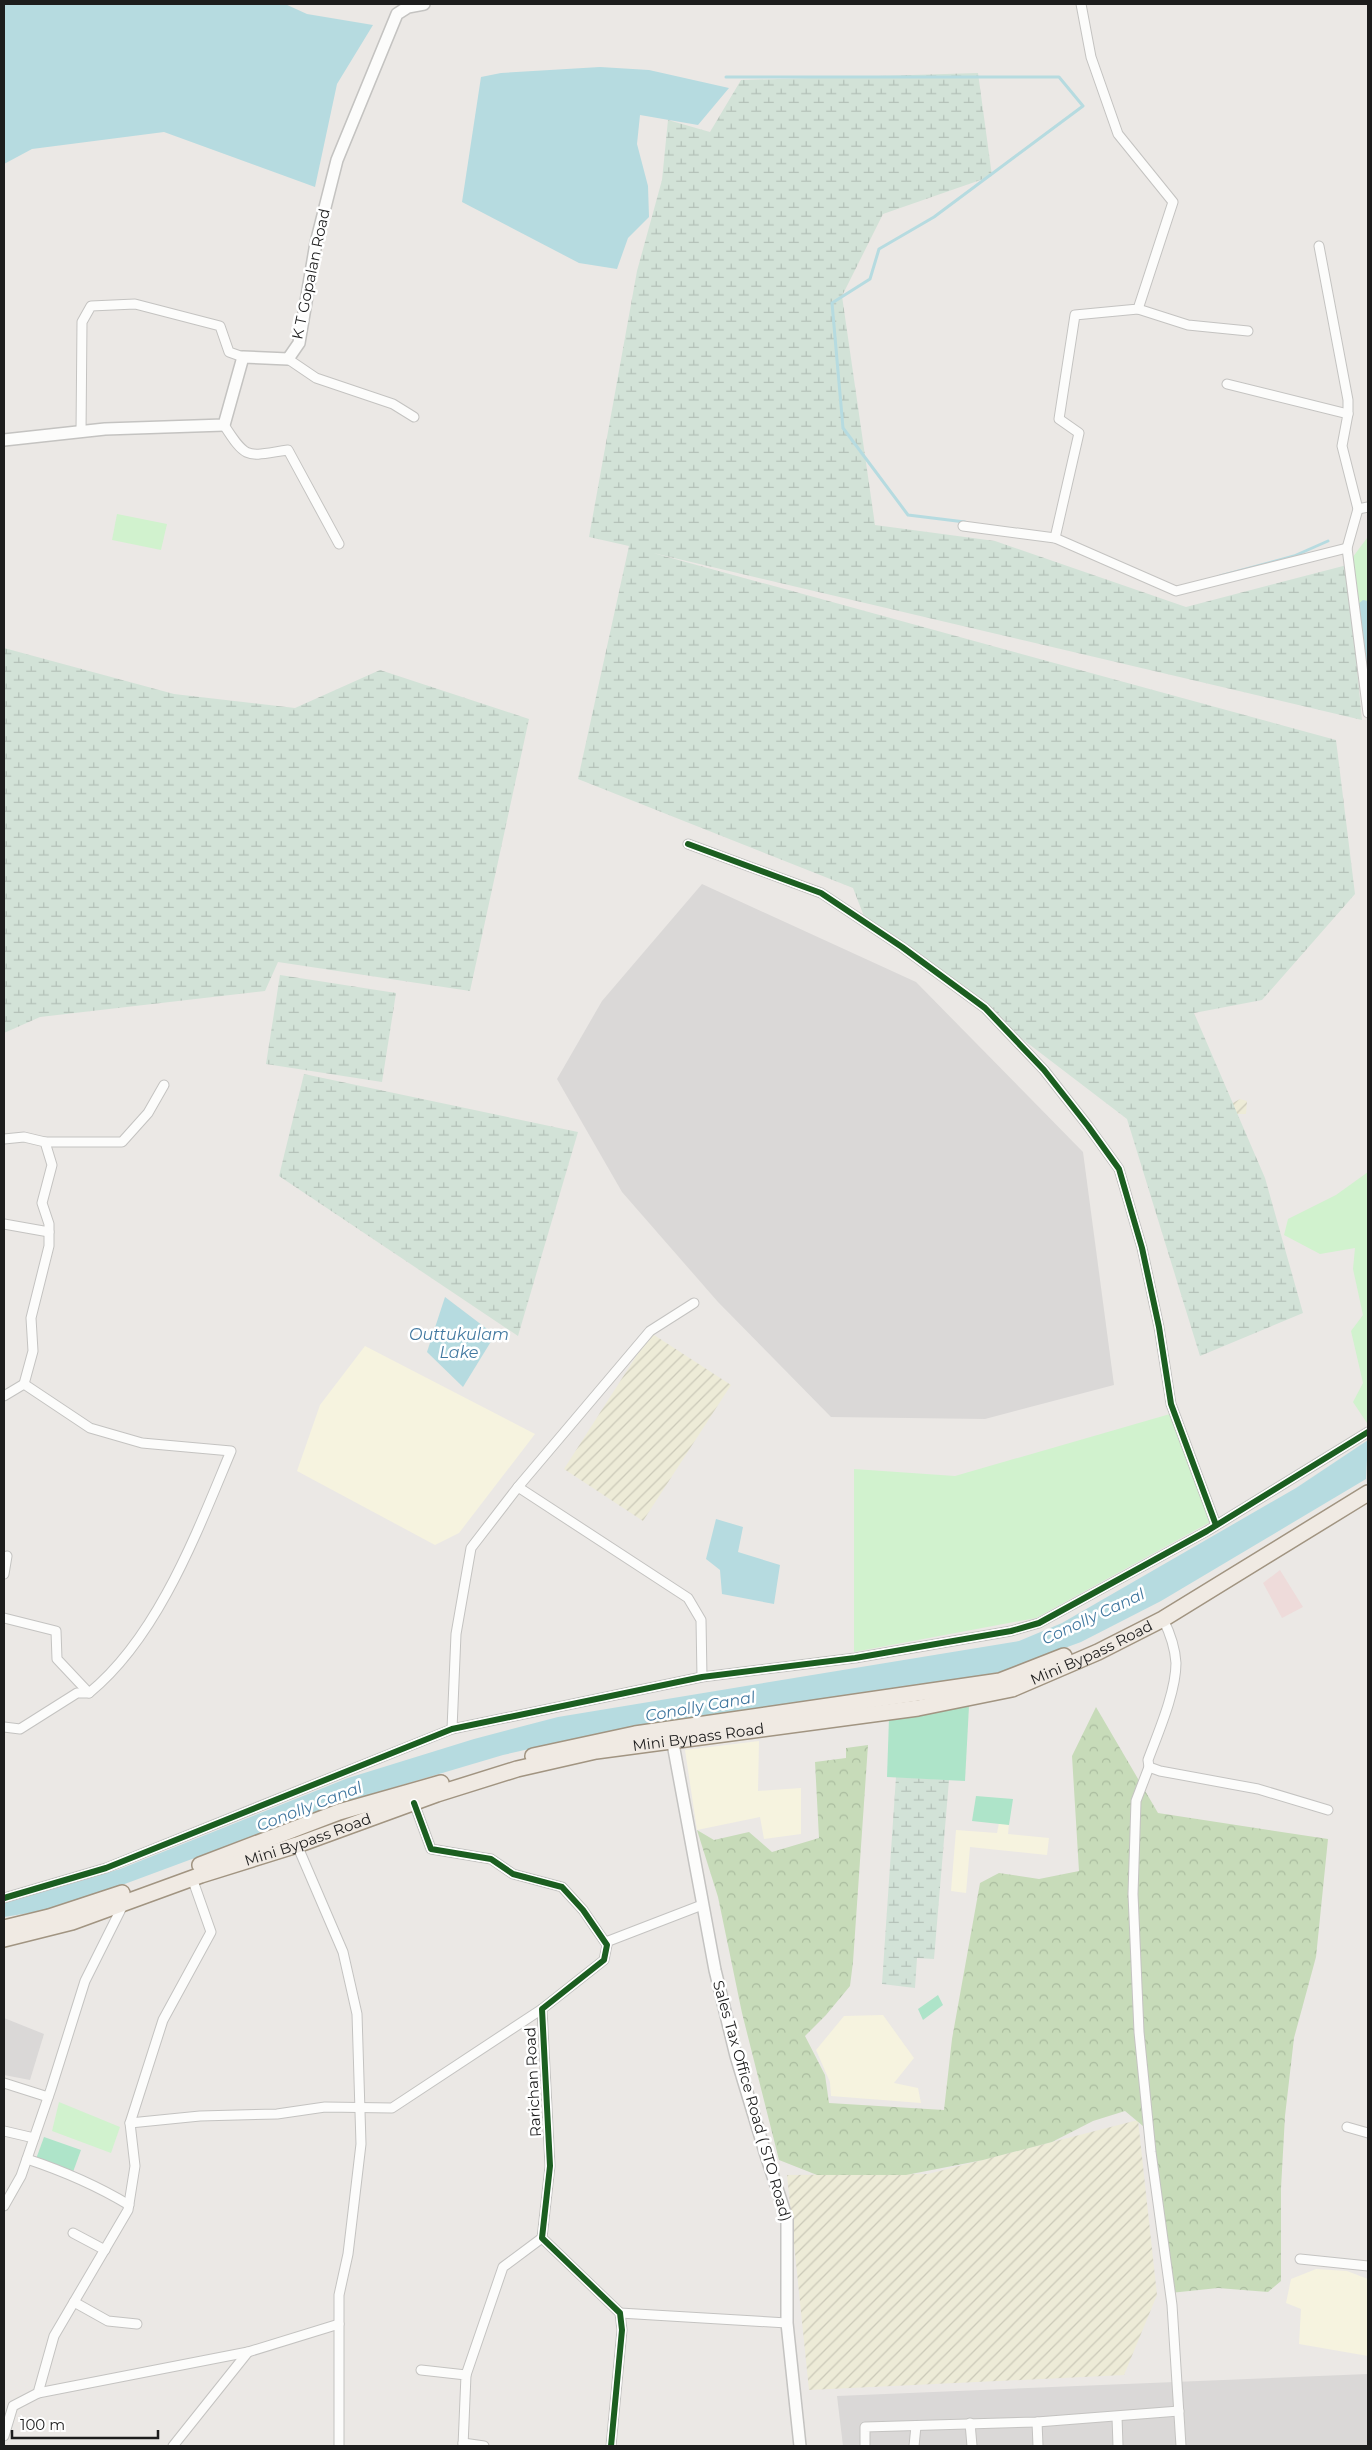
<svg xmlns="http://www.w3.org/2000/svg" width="1372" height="2450" font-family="Montserrat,sans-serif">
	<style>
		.residential { fill: #dad8d7 }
		.commercial { fill: #eedbda }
		.education { fill: #f6f3df }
		.farmland { fill: url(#farmland-furrows) }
		.forest { fill: url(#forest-crowns) }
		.wetland { fill: url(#wetland-marsh) }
		.park { fill: #d1f2ce }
		.pitch { fill: #aee4c9 }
		.water { fill: #b6dbe0 }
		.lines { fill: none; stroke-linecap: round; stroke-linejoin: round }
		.stream { stroke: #b6dbe0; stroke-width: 3 }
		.minor-casing { stroke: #c4c3c1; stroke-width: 11 }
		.tertiary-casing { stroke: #c4c3c1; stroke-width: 14 }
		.primary-casing { stroke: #a19481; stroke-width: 18 }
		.minor { stroke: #fcfcfb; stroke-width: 9 }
		.tertiary { stroke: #fcfcfb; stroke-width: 11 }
		.primary { stroke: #f0eae3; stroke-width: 15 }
		.cycleway-casing { stroke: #fff; stroke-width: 9 }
		.cycleway { stroke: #1b5e20; stroke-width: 6 }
		.labels { text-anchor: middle; stroke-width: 5; stroke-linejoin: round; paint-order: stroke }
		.street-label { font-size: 15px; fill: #1d1d1d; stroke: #fff }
		.water-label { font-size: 16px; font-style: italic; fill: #4178a0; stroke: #fff }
	</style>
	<defs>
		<pattern id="farmland-furrows" width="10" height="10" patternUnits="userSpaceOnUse" patternTransform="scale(1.25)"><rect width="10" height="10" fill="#edebd7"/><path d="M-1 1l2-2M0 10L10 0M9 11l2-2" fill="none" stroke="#cbc9b8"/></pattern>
		<pattern id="forest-crowns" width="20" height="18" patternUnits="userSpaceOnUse" patternTransform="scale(1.25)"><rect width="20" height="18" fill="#c7dbb9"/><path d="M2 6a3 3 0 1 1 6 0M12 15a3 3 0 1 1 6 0" fill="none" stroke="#aabc9f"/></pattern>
		<pattern id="wetland-marsh" width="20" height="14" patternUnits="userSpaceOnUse" patternTransform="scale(1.25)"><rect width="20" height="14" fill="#d2e2d7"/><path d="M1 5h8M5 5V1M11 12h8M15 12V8" fill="none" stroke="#b4c1b8"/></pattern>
	</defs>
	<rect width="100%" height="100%" fill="#ebe8e5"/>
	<!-- residential -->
	<g class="residential">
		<path d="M702,884L916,982L1083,1152L1114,1385L985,1419L831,1417L718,1302L622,1192L557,1079L602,1001Z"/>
		<path d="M4,2018L44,2034L30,2080L4,2075Z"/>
		<path d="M1368,2374V2446H843L837,2396Z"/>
	</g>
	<!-- commercial -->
	<path class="commercial" d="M1280,1570L1303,1607L1282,1618L1263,1583Z"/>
	<!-- education -->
	<g class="education">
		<path d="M365,1346L535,1434L459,1533L435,1545L297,1471L320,1405Z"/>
		<path d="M759,1741L758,1791L801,1788V1834L764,1839L760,1817L697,1830L685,1750Z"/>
		<path d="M999,1823L1009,1824L1008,1834L1049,1838L1047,1855L970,1847L966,1893L951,1891L956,1830L997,1833Z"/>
		<path d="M883,2015L914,2058L894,2083L918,2088L921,2103L831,2096L830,2082L816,2050L844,2016Z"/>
		<path d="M1316,2269L1347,2271L1368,2279V2356L1299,2344L1301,2309L1286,2303L1291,2279Z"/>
	</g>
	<!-- farmland -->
	<g class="farmland">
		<path d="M1240,1099L1247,1101L1246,1114H1236L1231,1104Z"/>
		<path d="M651,1333L731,1385L643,1521L564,1469Z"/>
		<path d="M1138,2120L1157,2295L1124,2375L809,2390L787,2175L928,2174Z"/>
	</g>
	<!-- forest -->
	<path class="forest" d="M1096,1707L1158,1813L1328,1839L1316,1957L1294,2038L1285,2116L1281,2188V2281L1268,2292L1218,2288L1170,2293L1149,2131L1125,2111L1093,2121L1052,2142L983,2160L906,2175H817L779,2160L742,2013L718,1897L697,1830L714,1840L749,1832L772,1852L819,1838L815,1762L846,1758V1748L868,1745L853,1962L850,1986L826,2015L805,2036L825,2075L829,2103L944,2110L952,2039L980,1883L999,1873L1039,1879L1079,1871L1072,1756Z"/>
	<!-- wetland -->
	<g class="wetland">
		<path d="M978,73L992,176L883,214L842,296L875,525L995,541L1186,607L1347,565L1362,720L653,553L1336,740L1355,894L1262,1000L1194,1013L1265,1178L1303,1313L1200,1356L1127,1119L920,961L867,924L853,888L578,779L629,546L589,537L637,271L662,180L668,120L710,132L741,80Z"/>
		<path d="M4,648L174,694L295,708L380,670L529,719L470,991L278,962L265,991L40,1017L4,1033Z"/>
		<path d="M280,975L396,993L382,1082L266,1064Z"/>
		<path d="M304,1074L578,1132L518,1336L279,1176Z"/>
		<path d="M896,1777L949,1780L934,1959L917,1958L915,1988L882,1984Z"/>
	</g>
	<!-- park -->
	<g class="park">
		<path d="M1368,513V724L1347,565L1367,538Z"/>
		<path d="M117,514L167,524L161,550L112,540Z"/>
		<path d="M1368,1172V1422L1367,1423L1353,1402L1363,1383L1351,1331L1363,1315L1353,1269L1355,1248L1320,1254L1284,1235L1288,1219L1336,1195Z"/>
		<path d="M1170,1414L1212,1521L1036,1618L854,1652V1469L955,1476Z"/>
		<path d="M59,2102L120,2127L111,2153L52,2131Z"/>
	</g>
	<!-- pitch -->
	<g class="pitch">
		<path d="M969,1706L965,1781L887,1777L889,1718Z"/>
		<path d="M976,1796L1013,1799L1009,1825L972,1821Z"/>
		<path d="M938,1995L943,2005L923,2020L918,2009Z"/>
		<path d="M44,2137L81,2150L73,2172L36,2159Z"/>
	</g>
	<!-- water -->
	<g class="water">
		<path d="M4,4H285L307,14L373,25L337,84L315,187L164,132L32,149L4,164Z"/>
		<path d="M600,67L649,70L729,88L698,125L640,115L637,144L648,186L649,217L628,238L617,269L579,263L462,202L481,77L501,73Z"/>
		<path d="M1363,600L1368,601V690L1357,605Z"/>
		<path d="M445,1297L495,1335L463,1387L427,1352Z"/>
		<path d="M1368,1440L1366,1479L1161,1601L1081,1642L1000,1672L960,1680L574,1739L503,1755L348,1801L60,1908L4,1917V1903L120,1869L348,1778L474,1739L558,1717L1019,1641L1062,1623L1296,1488Z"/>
		<path d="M716,1519L743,1527L738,1552L780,1565L774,1604L722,1594L720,1570L706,1559Z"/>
	</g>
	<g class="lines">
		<!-- stream -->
		<g class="stream">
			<path d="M726,77H1059L1083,106L934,217L879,249L870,279L832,303L843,428L908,515L965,522"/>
			<path d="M1220,576L1294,556L1328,541"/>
		</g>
		<defs>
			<g id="minor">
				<path d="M1319,246L1348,400V414"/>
				<path d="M1138,309L1188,325L1248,331"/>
				<path d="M288,359L316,378L393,404L414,417"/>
				<path d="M1227,384L1348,414L1342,446L1358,509L1347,548"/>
				<path d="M224,425C247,461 247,456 288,450L339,544"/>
				<path d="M81,432L82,322L91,306L135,304L220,326L229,352L243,357"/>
				<path d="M1358,509L1368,507"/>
				<path d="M963,526L1055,538L1176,591L1347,548L1368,713"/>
				<path d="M1055,538L1079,433L1059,419L1075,315L1138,309L1173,202L1118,134L1091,57L1081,4"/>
				<path d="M688,844L821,893L902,947L985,1008L1044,1070L1088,1126L1119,1169L1142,1248L1159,1327L1171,1404L1216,1525"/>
				<path d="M4,1139L24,1137L45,1142L52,1165L42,1203L49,1224V1246L31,1318L33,1351L24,1384"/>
				<path d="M45,1142H122L148,1113L164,1085"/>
				<path d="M4,1224L49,1232"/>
				<path d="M4,1396L24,1384L90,1428L142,1443L231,1451C197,1532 158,1637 89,1693H77L20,1729L4,1727"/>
				<path d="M518,1487L650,1331L694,1303"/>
				<path d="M4,1574L7,1556"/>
				<path d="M4,1618L56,1631L57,1659L89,1693"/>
				<path d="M1163,1619C1170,1633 1175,1647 1176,1663C1176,1692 1158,1733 1148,1760L1149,1767L1160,1771L1258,1789L1328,1810"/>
				<path d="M452,1729L456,1634L471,1548L518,1487L688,1598L701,1620L702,1677"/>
				<path d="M1149,1767L1136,1801L1133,1894L1139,2032L1151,2152L1172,2305L1181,2446"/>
				<path d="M414,1803L431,1849L491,1859L513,1874L562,1887L583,1910L607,1945L604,1960L542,2009L550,2166L542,2238L620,2313L622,2330L611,2446"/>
				<path d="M297,1845L343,1952L357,2014L361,2144L348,2254L339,2295V2446"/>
				<path d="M4,1898L106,1868L452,1729L702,1677L855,1658L1011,1631L1039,1623L1207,1531L1368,1432"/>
				<path d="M606,1942L702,1905"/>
				<path d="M4,2083L48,2097"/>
				<path d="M130,2123L200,2116L277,2114L325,2107L392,2108L542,2009"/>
				<path d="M1347,2127L1368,2133"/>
				<path d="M4,2131L34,2138"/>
				<path d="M27,2159C63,2171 96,2185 129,2205"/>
				<path d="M4,2206L21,2176L51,2089L85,1981L124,1903"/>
				<path d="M73,2233L105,2250"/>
				<path d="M1300,2259L1368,2266"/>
				<path d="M74,2302L108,2321L137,2324"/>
				<path d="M620,2313L787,2323"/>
				<path d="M421,2370L466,2375L463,2446"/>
				<path d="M466,2375L503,2267L542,2238"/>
				<path d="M38,2393L248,2352L339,2324"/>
				<path d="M1117,2417L1118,2446"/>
				<path d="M1037,2422L1038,2446"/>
				<path d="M970,2423L972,2446"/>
				<path d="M4,2436L13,2406L38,2393L54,2336L128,2210L135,2166L130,2123L163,2020L211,1932L192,1878"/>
				<path d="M463,2443L484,2446"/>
				<path d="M173,2446L248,2352"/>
				<path d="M865,2446V2427L1037,2422L1179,2411"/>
				<path d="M914,2446L916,2426"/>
			</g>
			<g id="tertiary">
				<path d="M4,440L105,429L224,425L243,357L288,359L299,343L316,243L337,160L397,14L408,7L424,4"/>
				<path d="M671,1733L715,1970L736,2056L765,2152L787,2219V2323L800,2446"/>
			</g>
			<g id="primary">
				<path d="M533,1756L635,1734L1000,1681L1064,1656"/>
				<path d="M200,1865L339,1812L441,1783"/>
				<path d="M4,1928L49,1917L122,1893"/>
				<path id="s1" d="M4,1939L72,1922L201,1875L297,1845L437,1794L517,1769L596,1751L918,1708L1012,1689L1098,1652L1163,1619L1368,1493"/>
			</g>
		</defs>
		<!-- minor casing -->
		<use href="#minor" class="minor-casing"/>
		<!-- tertiary casing -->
		<use href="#tertiary" class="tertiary-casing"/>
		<!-- primary casing -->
		<use href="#primary" class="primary-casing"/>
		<!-- minor -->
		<use href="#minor" class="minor"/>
		<!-- tertiary -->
		<use href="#tertiary" class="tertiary"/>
		<!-- primary -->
		<use href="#primary" class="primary"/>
		<defs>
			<g id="cycleway">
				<path d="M688,844L821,893L902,947L985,1008L1044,1070L1088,1126L1119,1169L1142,1248L1159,1327L1171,1404L1216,1525"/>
				<path d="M414,1803L431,1849L491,1859L513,1874L562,1887L583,1910L607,1945L604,1960L542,2009L550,2166L542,2238L620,2313L622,2330L611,2446"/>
				<path d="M4,1898L106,1868L452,1729L702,1677L855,1658L1011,1631L1039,1623L1207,1531L1368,1432"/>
			</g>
		</defs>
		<!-- cycleway casing -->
		<use href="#cycleway" class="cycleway-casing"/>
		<!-- cycleway -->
		<use href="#cycleway" class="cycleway"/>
	</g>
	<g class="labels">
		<!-- street labels -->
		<g class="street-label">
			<text transform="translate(311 274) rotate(-78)" y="5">K T Gopalan Road</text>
			<text dy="5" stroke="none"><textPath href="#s1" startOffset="1130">Mini Bypass Road</textPath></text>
			<text dy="5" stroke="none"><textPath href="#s1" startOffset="725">Mini Bypass Road</textPath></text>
			<text dy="5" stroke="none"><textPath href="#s1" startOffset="320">Mini Bypass Road</textPath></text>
			<text transform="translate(533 2082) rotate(-93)" y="5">Rarichan Road</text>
			<text transform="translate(752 2101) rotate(74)" y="5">Sales Tax Office Road ( STO Road)</text>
		</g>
		<!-- water labels -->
		<g class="water-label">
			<text x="459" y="1340">Outtukulam<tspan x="459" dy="18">Lake</tspan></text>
			<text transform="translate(1093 1616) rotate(-25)" y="6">Conolly Canal</text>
			<text transform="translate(700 1706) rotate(-10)" y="6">Conolly Canal</text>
			<text transform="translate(309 1806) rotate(-21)" y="6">Conolly Canal</text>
		</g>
	</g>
	<!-- border -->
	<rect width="1372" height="2450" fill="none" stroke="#1d1d1d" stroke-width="10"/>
	<!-- scale -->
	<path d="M12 2430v8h146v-8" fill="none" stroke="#1d1d1d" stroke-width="2.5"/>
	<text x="20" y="2430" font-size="15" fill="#1d1d1d" stroke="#ffffff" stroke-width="4" paint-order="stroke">100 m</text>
</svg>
